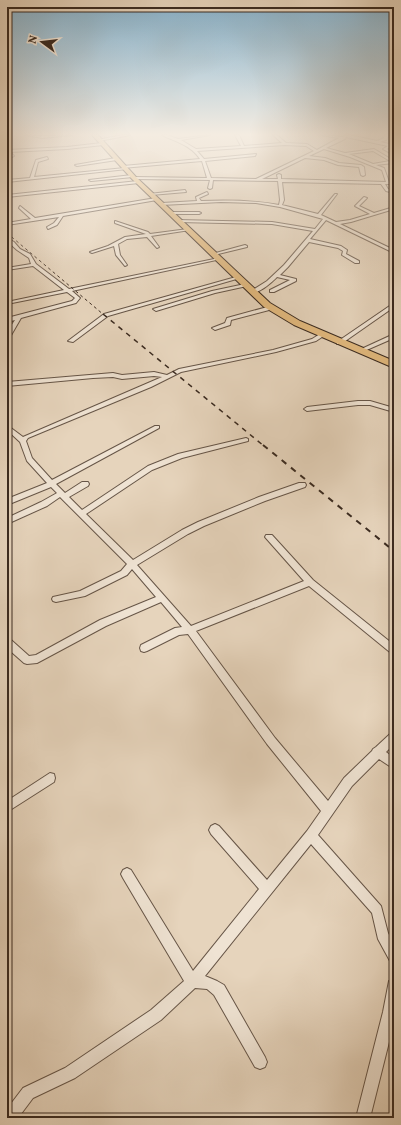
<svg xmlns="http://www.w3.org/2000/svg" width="401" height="1125" font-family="Vollkorn,serif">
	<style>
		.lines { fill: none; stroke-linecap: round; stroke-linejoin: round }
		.street-casing { stroke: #665547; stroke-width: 2 }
		.highway-casing { stroke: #3b2b20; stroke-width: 2 }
		.street { fill: #efe3d3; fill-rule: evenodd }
		.highway { fill: #e3ba7e; fill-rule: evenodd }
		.rail-far2 { stroke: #3b2b20; stroke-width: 1; stroke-dasharray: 3 3; stroke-linecap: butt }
		.rail-far1 { stroke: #3b2b20; stroke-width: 1.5; stroke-dasharray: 5 5; stroke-linecap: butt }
		.rail { stroke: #3b2b20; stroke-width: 2; stroke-dasharray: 6 6; stroke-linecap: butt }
	</style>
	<rect width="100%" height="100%" fill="#e6d4bc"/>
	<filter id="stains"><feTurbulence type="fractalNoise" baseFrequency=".005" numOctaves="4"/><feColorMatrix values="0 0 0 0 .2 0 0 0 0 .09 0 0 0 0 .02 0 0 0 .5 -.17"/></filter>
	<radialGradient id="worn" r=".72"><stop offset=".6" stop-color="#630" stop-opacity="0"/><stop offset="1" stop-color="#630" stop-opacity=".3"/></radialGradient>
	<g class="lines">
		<defs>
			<g id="street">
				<path d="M25,135L42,136L72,135L42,138Z"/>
				<path d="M123,135H130L99,141L97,140Z"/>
				<path d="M162,135H167L178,139L210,135L181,140L196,149L241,146L235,135H239L244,146L282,143L273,135H277L286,143L307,144L317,150L339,138L320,135L342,137L349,135L377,141L384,138L385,135H389L386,140L380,142L394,145V147L391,146L387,149L394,153V155L383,149L388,146L346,137L345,139L326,148L345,153L374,149L394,161L393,163L376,165L384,168L389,182H394V184H385L388,189L394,191V193L386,191L381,184L282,182L284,200L282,205L318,214L335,194H337L321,215L336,222L350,220L370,214L355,206L364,197L367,198L359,206L374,213L394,207V209L351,222L340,224L394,250V253L326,220L310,239L341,246L347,250L346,254L359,261V263H355L342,255L343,251L338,248L309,242L288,267L280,275L296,279V281L274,292H270V290L290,280L277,277C271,283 260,293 251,293V291L267,281L284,265L313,231L272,224L178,222L177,220L272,222L315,229L323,219L280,207L256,203L221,202L161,205L162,203L197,201L196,197L207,192L208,194L199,198L201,201C227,200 253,200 279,205L280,200L278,181L213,180L212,188L210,189L208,188L210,180L133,179L134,177L207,178L202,161L122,168L123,166L200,159C191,145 176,142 162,135ZM285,145L306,146L314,151L256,179L211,178L205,161L255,156L256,154L204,159L197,151ZM324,149L350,157L382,170L386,182L281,179V175L279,174L277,175L278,179H262L305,158L324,160L338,165L359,167L361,175L363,176L365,175L364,167L361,165L339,163L325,158L309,156ZM373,151L390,161L373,164L349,154Z"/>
				<path d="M102,143L103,145L67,149L10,152L14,156L7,159V157L10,156L7,153V150L67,147Z"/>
				<path d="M47,157L48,159L38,162L34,177L125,168L127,169L7,182V180L30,178L36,160Z"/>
				<path d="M116,158L117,160L77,166L75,165Z"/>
				<path d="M132,175L133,177L91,181L89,180Z"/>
				<path d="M138,181L139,183L7,197V195Z"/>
				<path d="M185,190L186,192L151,195L149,194Z"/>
				<path d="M156,198L157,200L63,216L57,225L48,229L47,227L54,223L59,217L7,225V223L31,219L19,208L20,206L35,218Z"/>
				<path d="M170,212H199L201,213L199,214H169Z"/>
				<path d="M115,221L148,232L150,234L188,229L190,230L151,236L159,247L157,248L147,237L127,239L118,244L120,255L127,265L125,266L116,255L114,246L92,253L90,252L108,246L125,237L146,234L115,223Z"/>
				<path d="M7,238L14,242L20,249L30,254L36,264L69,289L219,258L221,259L72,291L80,298L76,303L21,318L10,337L7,339V332L15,320L7,322V318L72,301L75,298L67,292L7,304V302L64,290L33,266L7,270V268L31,264L29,258L17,250L7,241Z"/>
				<path d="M245,245L247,246V247L214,255L212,254Z"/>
				<path d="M236,277L240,278L108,316L73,342L68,341L104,314Z"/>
				<path d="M245,284L247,285V286L215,293L156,311L153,309L212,291Z"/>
				<path d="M394,303V307L341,344H337V342Z"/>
				<path d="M271,306L273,307V309L231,320L230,325L215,330L212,328L225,323L227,318Z"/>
				<path d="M320,334L325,335L316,341L276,352L181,372L151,387L28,438L26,441L32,458L52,480L155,426H159V428L56,484L65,493L82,482H88L89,484L88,486L69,497L82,510L148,466L178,454L246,438L248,439V441L182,458L152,470L86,514L133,560L182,530L198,522L259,497L299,483H305L306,485L305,487L265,501L204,526L188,534L137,565L191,626L304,581L265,537L266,535H272L313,580L394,645V654L391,653L309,586L196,631L275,738L328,801L344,778L372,751L373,749L376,747L390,734L394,732V744L386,752L394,758V769L379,759L352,786L318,835L381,906L388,933L394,944V963L390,961L378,939L372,913L311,844L205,976L217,981L224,985L265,1057L267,1062L265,1067L260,1069L255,1067L214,995L207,989L195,988L161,1020L75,1078L33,1098L18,1118H7V1109L23,1088L65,1068L151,1010L184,981L123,878L121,874L123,870L127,868L131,870L193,971L259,889L211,834L209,830L211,826L215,824L219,826L267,880L307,831L321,811L267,744L188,634L179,635L147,651L144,652L141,651L140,648L141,645L175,628L182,627L161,602L106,626L37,663L27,664L24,663L7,648V638L10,639L29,656L36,655L100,620L156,597L132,569L127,575L85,596L56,602L53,601L52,599L53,597L80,591L121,571L127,564L60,497L47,506L7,524V518L41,502L57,493L51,487L7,505V499L47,483L27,461L20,442L7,430V425L23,437L162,377L154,376L122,379L113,377L93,378L7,386V382L113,373L122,375L154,372L167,375L179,369L273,350L312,339Z"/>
				<path d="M394,334V338L362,352L357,351Z"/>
				<path d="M358,401H370L394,408V412L370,405H358L307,411L304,409L307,407Z"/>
				<path d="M50,773L54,774L55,778L54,782L7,812V801Z"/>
				<path d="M394,980V1022L370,1118H356L383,1012L389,981Z"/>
			</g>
			<path id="highway" d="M92,135H98L136,177L270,303L300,321L394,361V368L294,325L264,307L132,179Z"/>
		</defs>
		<!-- street casing -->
		<use href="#street" class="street-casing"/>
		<!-- highway casing -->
		<use href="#highway" class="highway-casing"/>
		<!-- street -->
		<use href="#street" class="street"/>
		<!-- highway -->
		<use href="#highway" class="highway"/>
		<!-- rail-far2 -->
		<path class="rail-far2" d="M7,233L104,315"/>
		<!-- rail-far1 -->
		<path class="rail-far1" d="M103,314L264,446"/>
		<!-- rail -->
		<path class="rail" d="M263,445L394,551"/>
	</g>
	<!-- sky -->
	<linearGradient id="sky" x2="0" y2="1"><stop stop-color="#87b6d3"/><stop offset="0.46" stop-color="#f4ece1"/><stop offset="1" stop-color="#f4ece1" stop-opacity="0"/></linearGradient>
	<rect width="401" height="292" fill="url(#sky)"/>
	<!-- margin -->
	<rect width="401" height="1125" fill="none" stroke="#e6d4bc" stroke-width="24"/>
	<rect x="8" y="8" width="385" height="1109" fill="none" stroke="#3b2b20" stroke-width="2"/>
	<rect x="12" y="12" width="377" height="1101" fill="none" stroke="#3b2b20"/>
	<!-- north arrow -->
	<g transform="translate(42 42) rotate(285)" stroke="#efe3d3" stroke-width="3" paint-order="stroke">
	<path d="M0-3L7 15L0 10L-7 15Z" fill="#3b2b20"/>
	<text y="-6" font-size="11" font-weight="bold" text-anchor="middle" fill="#3b2b20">N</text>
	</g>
	<rect width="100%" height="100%" filter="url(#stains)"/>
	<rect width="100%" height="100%" fill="url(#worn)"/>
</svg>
